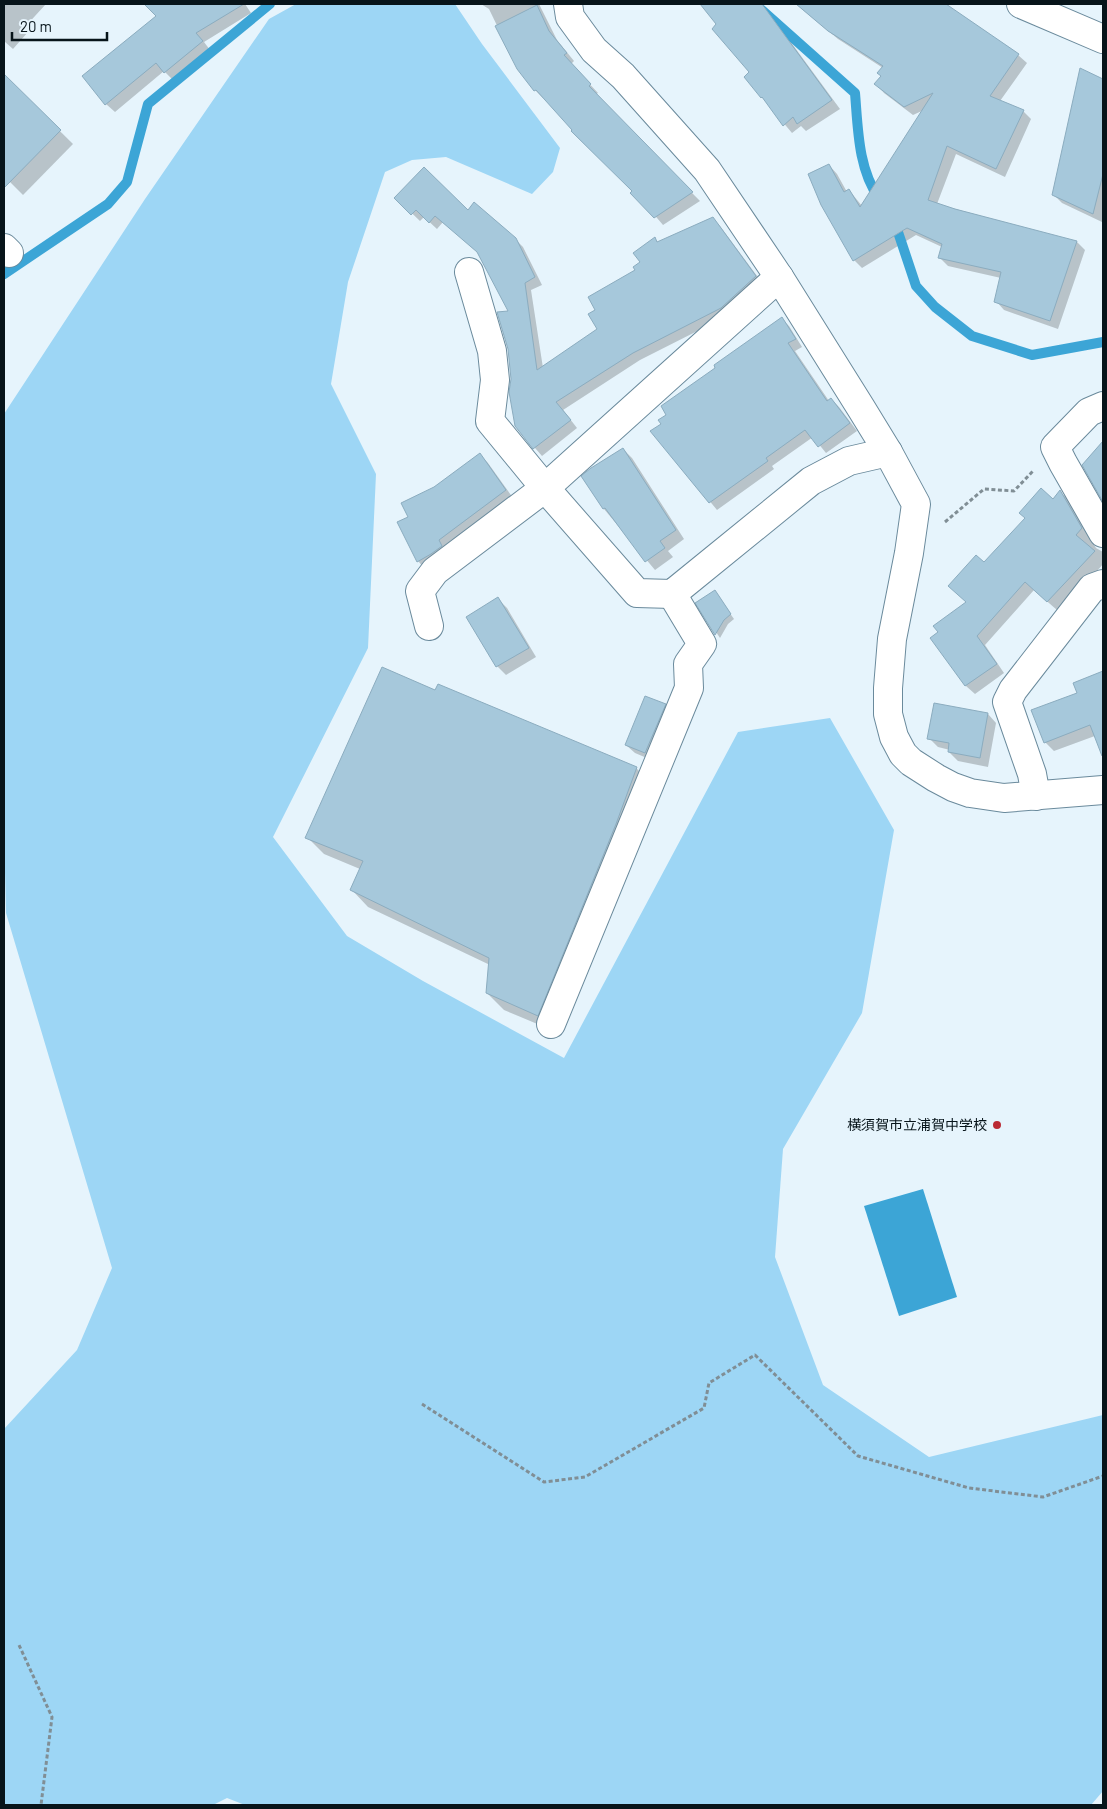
<svg xmlns="http://www.w3.org/2000/svg" width="1107" height="1809" font-family="Barlow,'Noto Sans JP',sans-serif">
	<style>
		.green { fill: #9dd6f5 }
		.water { fill: #3ca5d6 }
		.shadow { fill: #0003 }
		.lines { fill: none; stroke-linecap: round; stroke-linejoin: round }
		.stream { stroke: #3ca5d6; stroke-width: 10 }
		.building { fill: #a6c8db; stroke: #8bacbf }
		.minor-casing { stroke: #6a8a9c; stroke-width: 30 }
		.major-casing { stroke: #6a8a9c; stroke-width: 30 }
		.path { stroke: #808e95; stroke-width: 3; stroke-dasharray: 4 2.5; stroke-linecap: butt }
		.minor { stroke: #fff; stroke-width: 28 }
		.major { stroke: #fff; stroke-width: 28 }
		.poi-dot { fill: #ba2a34; stroke: #e6f4fc; stroke-width: 2 }
		.labels { text-anchor: middle; stroke-width: 4; stroke-linejoin: round; paint-order: stroke }
		.poi-label { font-size: 14px; fill: #07141a; stroke: #e6f4fc; text-anchor: end }
	</style>
	<rect width="100%" height="100%" fill="#e6f4fc"/>
	<!-- green -->
	<path class="green" d="M296,4H455L482,44L560,148L553,172L532,194L446,157L412,160L385,172L348,282L331,384L376,474L368,648L273,837L347,936L423,981L564,1058L738,732L830,718L894,830L862,1013L783,1149L775,1257L823,1385L929,1457L1103,1415V1791L1091,1805H245L227,1798L213,1805H4V1429L77,1350L112,1268L6,913L4,831V414L145,199L269,19Z"/>
	<!-- water -->
	<path class="water" d="M923,1189L957,1297L899,1316L864,1206Z"/>
	<!-- shadow -->
	<g class="shadow">
		<path d="M4,4H46L24,28L28,32L13,49L4,41Z"/>
		<path d="M146,4H245L251,13L204,42L210,50L173,80L164,71L115,112L106,104L158,16Z"/>
		<path d="M481,4H539L557,40L574,61L571,64L598,93L595,95L700,201L663,225L634,191L544,97L543,98L535,90L518,69L489,9Z"/>
		<path d="M707,4H740L762,32L771,18L779,26L840,109L806,131L801,126L792,133L745,77L751,72L704,6Z"/>
		<path d="M796,4H885L917,28L935,4H944L1018,55L1027,63L1000,101L1023,111L1031,119L1005,177L956,154L937,204L1077,242L1085,250L1058,329L1004,310L996,301L1001,278L948,266L940,258L942,247L916,235L862,268L854,260L829,165L837,174L847,192L849,190L862,206L924,110L913,115L884,93L876,84L882,77L883,68L838,39Z"/>
		<path d="M1080,70L1103,80V217L1102,222L1062,203L1053,194Z"/>
		<path d="M4,76L73,144L23,195L4,176Z"/>
		<path d="M396,198L468,212L515,239L523,247L542,285L531,290L543,368L599,330L597,311L637,270L655,239L658,243L712,218L720,226L763,284L729,315L640,360L563,410L577,428L542,456L516,426L512,379L510,312L479,253L443,222L437,229L424,217L420,221Z"/>
		<path d="M782,319L789,326L802,347L795,351L829,401L831,399L839,407L857,431L826,453L813,437L772,466L774,469L717,510L652,431L662,425L668,416L717,368Z"/>
		<path d="M1103,443V501L1084,465Z"/>
		<path d="M623,449L632,458L684,539L668,551L673,557L655,570L604,509L583,477Z"/>
		<path d="M480,455L488,463L513,498L425,569L418,561L410,517Z"/>
		<path d="M1060,492L1069,500L1096,548L1103,552V564L1092,577L1089,575L1057,610L1034,590L985,645L1004,673L975,694L966,686L932,638L968,602L984,564Z"/>
		<path d="M715,592L734,619L728,624L720,638L697,603Z"/>
		<path d="M498,599L507,608L536,657L506,675L497,666Z"/>
		<path d="M1103,672V733L1054,751L1045,742L1078,693L1075,684Z"/>
		<path d="M436,692L636,768L653,784L554,1031L504,1010L487,993L490,965L368,907L352,890L360,869L324,854L307,837Z"/>
		<path d="M665,705L674,713L654,761L635,753L626,745Z"/>
		<path d="M988,714L996,723L988,767L958,761L949,752L950,750L938,747L929,738Z"/>
	</g>
	<g class="lines">
		<!-- stream -->
		<g class="stream">
			<path d="M755,4L855,93C858,128 858,169 879,198"/>
			<path d="M894,220L916,286L935,307L972,336L1032,355L1103,342"/>
			<path d="M4,274L108,204L127,182L148,104L270,4"/>
		</g>
	</g>
	<!-- building -->
	<g class="building">
		<path d="M144,4H244L196,33L203,41L164,73L156,63L105,105L82,76L156,16Z"/>
		<path d="M700,4H762L832,100L797,124L793,117L783,126L762,97L761,98L744,77L749,72L712,29L716,24Z"/>
		<path d="M796,4H946L1019,54L990,96L1024,110L996,169L947,146L928,200L955,209L1077,241L1050,321L994,302L1001,272L938,258L942,244L907,228L853,261L821,205L808,174L829,164L844,192L849,189L860,207L933,93L904,107L874,84L881,76L877,73L883,66L828,31Z"/>
		<path d="M537,5L549,31L567,53L564,55L591,84L589,86L693,192L654,218L630,193L632,191L571,131L572,130L536,90L534,91L517,69L495,26Z"/>
		<path d="M1080,68L1103,79V174L1093,214L1052,195Z"/>
		<path d="M4,74L61,130L4,188Z"/>
		<path d="M424,167L468,210L474,202L516,238L535,277L525,283L537,370L597,329L588,314L595,310L588,297L635,270L633,267L640,262L633,253L655,237L657,242L713,217L756,276L721,308L633,353L556,402L571,420L533,449L515,426L509,392L511,379L508,349L497,312L508,311L477,252L435,216L429,223L416,210L411,215L394,198Z"/>
		<path d="M782,317L796,339L788,343L827,401L831,398L850,423L818,447L805,430L766,458L768,461L709,503L650,431L661,424L658,420L666,415L661,406L715,368L714,365Z"/>
		<path d="M1103,441V502L1082,465Z"/>
		<path d="M623,448L676,530L660,541L665,548L645,562L605,508L603,509L581,476L591,468Z"/>
		<path d="M480,453L506,490L439,540L442,546L431,554L417,562L397,522L408,517L401,503L434,487Z"/>
		<path d="M1041,488L1053,499L1060,490L1082,528L1076,535L1095,551L1047,602L1025,582L977,636L997,664L965,686L930,638L938,632L933,626L966,602L948,586L976,555L984,562L1025,518L1019,513Z"/>
		<path d="M715,590L731,614L724,620L715,635L695,603Z"/>
		<path d="M498,597L529,648L496,667L466,617Z"/>
		<path d="M382,667L435,690L438,684L637,767L616,824L538,1016L486,993L489,958L350,890L363,861L305,838Z"/>
		<path d="M1103,671V755L1102,756L1090,725L1044,743L1031,710L1077,693L1073,683Z"/>
		<path d="M645,696L666,704L645,753L625,745Z"/>
		<path d="M934,703L988,713L980,758L948,752L949,743L927,739Z"/>
	</g>
	<g class="lines">
		<defs>
			<g id="minor">
				<path d="M568,4L570,17L594,50L623,76L707,170L779,277L861,408L888,452L916,504L909,553L892,639L888,688V714L894,737L903,754L911,762L936,778L953,787L970,793L1004,798L1103,790"/>
				<path d="M4,248L9,253"/>
				<path d="M469,272L492,351L495,380L490,421L545,488L637,593L672,594L811,481L849,461L888,452"/>
				<path d="M1103,406L1089,412L1055,447L1063,463L1103,533"/>
				<path d="M429,626L420,591L435,571L545,488L779,277"/>
				<path d="M1036,796L1032,774L1007,702L1013,690L1092,588L1103,584"/>
				<path d="M551,1024L689,688L688,664L702,644L672,594"/>
			</g>
			<path id="major" d="M1021,4L1103,39"/>
		</defs>
		<!-- minor casing -->
		<use href="#minor" class="minor-casing"/>
		<!-- major casing -->
		<use href="#major" class="major-casing"/>
		<!-- path -->
		<g class="path">
			<path d="M945,522L984,489L1014,491L1033,471"/>
			<path d="M422,1404L544,1482L585,1477L704,1408L709,1383L755,1355L858,1456L969,1488L1043,1497L1103,1476"/>
			<path d="M19,1645L52,1717L41,1805"/>
		</g>
		<!-- minor -->
		<use href="#minor" class="minor"/>
		<!-- major -->
		<use href="#major" class="major"/>
	</g>
	<!-- markers -->
	<circle class="poi-dot" cx="997" cy="1125" r="5"/>
	<g class="labels">
		<!-- poi labels -->
		<g class="poi-label">
			<text x="987" y="1130">横須賀市立浦賀中学校</text>
		</g>
	</g>
	<!-- border -->
	<rect width="1107" height="1809" fill="none" stroke="#07141a" stroke-width="10"/>
	<!-- scale -->
	<path d="M12 32v8h95v-8" fill="none" stroke="#07141a" stroke-width="2.5"/>
	<text x="20" y="32" font-size="15" fill="#07141a" stroke="#e6f4fc" stroke-width="4" paint-order="stroke">20 m</text>
</svg>
